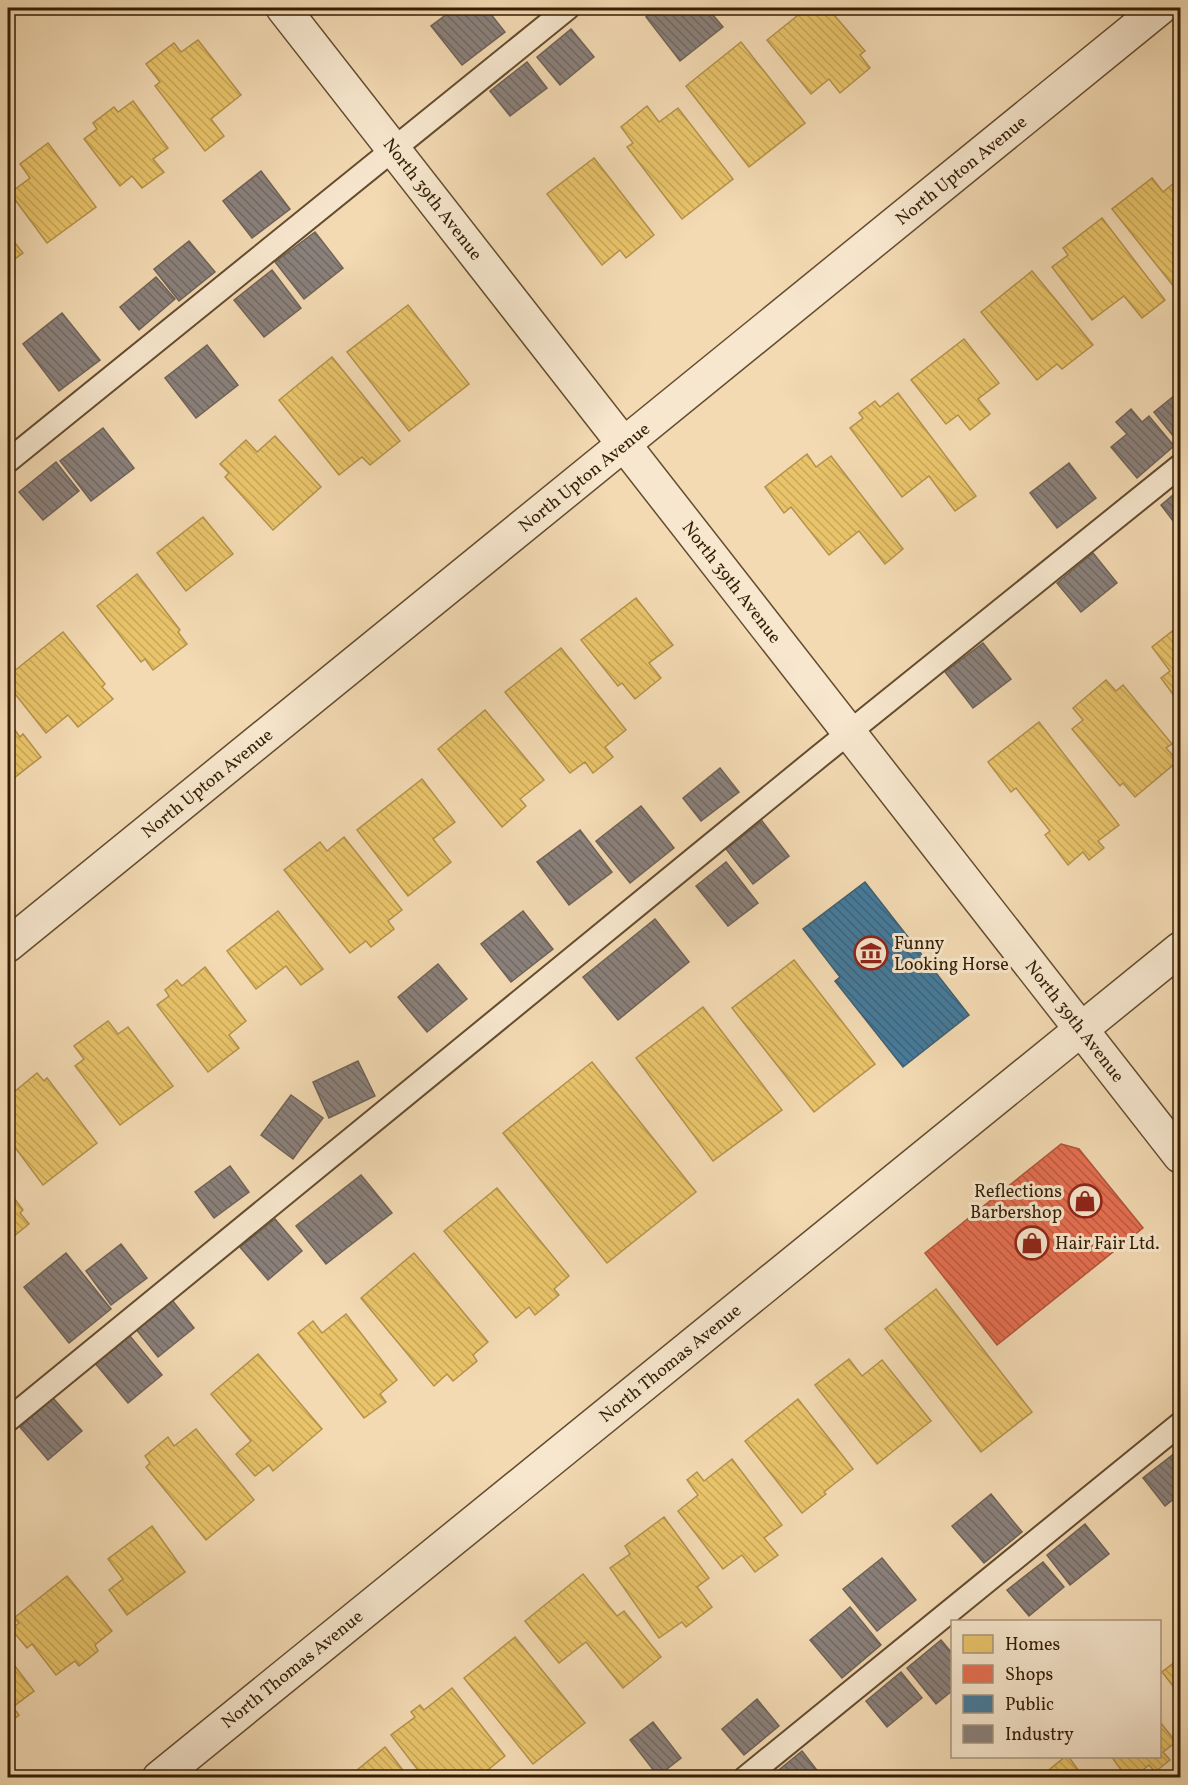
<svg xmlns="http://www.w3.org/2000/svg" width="1188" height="1785" font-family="Vollkorn,serif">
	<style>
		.homes { fill: url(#homes-back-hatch); stroke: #b3924b; stroke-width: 1.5 }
		.shops { fill: url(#shops-back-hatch); stroke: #b1563a; stroke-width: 1.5 }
		.public { fill: url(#public-back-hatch); stroke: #405f6f; stroke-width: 1.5 }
		.industry { fill: url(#industry-back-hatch); stroke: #706358; stroke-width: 1.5 }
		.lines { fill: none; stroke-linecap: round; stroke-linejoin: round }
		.lane-casing { stroke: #644c2f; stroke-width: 26 }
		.street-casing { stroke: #644c2f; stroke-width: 36 }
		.lane { stroke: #f7e7ce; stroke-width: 22 }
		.street { stroke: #f7e7ce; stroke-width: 33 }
		.labels { text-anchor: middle; stroke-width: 6; stroke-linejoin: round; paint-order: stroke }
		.street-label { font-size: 18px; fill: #341d03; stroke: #f7e7ce }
		.poi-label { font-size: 18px; fill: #341d03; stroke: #f7e7ce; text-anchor: start }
	</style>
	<defs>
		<pattern id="homes-back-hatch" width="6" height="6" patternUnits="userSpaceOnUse" patternTransform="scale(1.5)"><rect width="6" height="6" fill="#e9c46a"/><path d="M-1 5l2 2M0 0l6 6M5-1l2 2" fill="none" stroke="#c8a85a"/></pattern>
		<pattern id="shops-back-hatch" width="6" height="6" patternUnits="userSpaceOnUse" patternTransform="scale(1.5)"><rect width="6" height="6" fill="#e76f51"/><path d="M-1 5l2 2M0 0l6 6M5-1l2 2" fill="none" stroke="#bc5b41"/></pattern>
		<pattern id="public-back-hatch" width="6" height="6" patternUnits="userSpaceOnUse" patternTransform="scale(1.5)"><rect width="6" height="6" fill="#457b9d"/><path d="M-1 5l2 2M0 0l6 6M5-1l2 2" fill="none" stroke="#3a647e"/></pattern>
		<pattern id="industry-back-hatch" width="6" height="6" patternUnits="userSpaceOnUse" patternTransform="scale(1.5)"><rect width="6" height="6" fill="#8a817c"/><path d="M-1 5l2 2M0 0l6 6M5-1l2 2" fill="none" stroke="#726963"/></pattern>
	</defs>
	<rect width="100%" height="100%" fill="#f3dab3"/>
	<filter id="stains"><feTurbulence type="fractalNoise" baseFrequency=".00333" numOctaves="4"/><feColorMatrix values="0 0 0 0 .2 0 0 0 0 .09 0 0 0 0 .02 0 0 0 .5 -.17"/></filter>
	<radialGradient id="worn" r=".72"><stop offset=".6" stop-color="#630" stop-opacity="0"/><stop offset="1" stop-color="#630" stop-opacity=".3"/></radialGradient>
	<!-- homes -->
	<g class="homes">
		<path d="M807,8H828L865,51L860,55L870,68L840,93L829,79L811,94L767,40Z"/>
		<path d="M198,40L241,95L211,119L224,136L205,151L155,86L160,82L146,64L174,43L181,52Z"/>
		<path d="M741,42L805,123L749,167L686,86Z"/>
		<path d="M133,101L168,148L153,159L164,172L142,188L132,176L120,186L84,139L97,129L93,123L114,107L118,112Z"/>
		<path d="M647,106L659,122L678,108L733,179L682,219L627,147L633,143L621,127Z"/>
		<path d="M48,143L96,207L47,243L10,193L30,178L20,164Z"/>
		<path d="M594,158L654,235L626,258L620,250L602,265L547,194Z"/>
		<path d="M1152,178L1163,192L1180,178V290L1178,292L1112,209Z"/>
		<path d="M1102,218L1165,300L1142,318L1124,296L1092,320L1052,267L1068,255L1063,248Z"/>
		<path d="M8,234L23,253L8,264L15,272L8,278Z"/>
		<path d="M1032,271L1093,345L1062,369L1057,364L1037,380L981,312Z"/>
		<path d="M408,305L469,384L409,431L347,352Z"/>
		<path d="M964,339L999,383L978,399L990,414L970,430L958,415L946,424L911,380Z"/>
		<path d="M332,357L400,441L370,465L362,457L339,475L279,400Z"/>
		<path d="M898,393L976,496L955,511L929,476L902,497L850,428L863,418L859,413L875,401L880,407Z"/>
		<path d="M275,436L321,487L273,530L225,477L229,473L220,464L246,440L257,452Z"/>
		<path d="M807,454L816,467L831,456L903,549L885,564L859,531L829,555L791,507L784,513L765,487Z"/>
		<path d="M203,517L233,554L186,591L157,553Z"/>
		<path d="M137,574L180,630L178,632L187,644L153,670L145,659L141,662L97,606Z"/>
		<path d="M636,598L673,645L649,663L661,678L635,699L622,683L618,686L581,640Z"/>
		<path d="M1180,625V704L1161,678L1170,671L1152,647Z"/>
		<path d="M63,632L105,684L102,687L113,699L78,727L68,715L46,733L8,685V676Z"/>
		<path d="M561,648L626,730L605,747L613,757L593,773L585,762L570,773L505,692Z"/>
		<path d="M1106,680L1116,691L1123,685L1172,744L1166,748L1178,761L1135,797L1123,783L1120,786L1072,729L1083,720L1073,708Z"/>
		<path d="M485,710L544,780L520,799L526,806L502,827L438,749Z"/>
		<path d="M8,721L20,737L23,734L41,757L14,778L11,772L8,775Z"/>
		<path d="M1039,722L1119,825L1098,841L1104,848L1089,860L1083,852L1068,865L1045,835L1050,831L1016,788L1011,792L988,762Z"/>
		<path d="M422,779L455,822L433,839L451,862L408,896L357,830Z"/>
		<path d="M344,837L402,910L388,921L394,929L371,947L366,941L350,953L284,870L320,842L327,851Z"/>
		<path d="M278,911L323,969L301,985L286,966L256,989L227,951Z"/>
		<path d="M794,960L875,1064L814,1112L732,1008Z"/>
		<path d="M205,967L246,1021L229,1035L239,1048L208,1072L157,1005L169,996L165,990L177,980L182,986Z"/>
		<path d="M703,1007L782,1110L713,1161L636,1058Z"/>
		<path d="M108,1021L118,1034L128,1027L173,1086L120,1125L75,1066L84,1059L74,1046Z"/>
		<path d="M592,1062L696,1192L607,1263L503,1133Z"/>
		<path d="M37,1073L44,1081L47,1078L97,1143L43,1185L8,1138V1097Z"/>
		<path d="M497,1188L569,1276L554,1289L559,1295L535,1315L529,1307L516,1318L444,1231Z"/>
		<path d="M8,1190L23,1210L20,1213L29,1224L8,1241Z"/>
		<path d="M414,1253L488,1342L473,1355L477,1361L453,1381L447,1374L434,1386L361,1298Z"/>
		<path d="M936,1289L1032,1412L981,1452L885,1329Z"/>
		<path d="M346,1314L397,1380L380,1394L386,1402L364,1418L298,1333L313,1321L322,1333Z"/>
		<path d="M258,1354L322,1429L273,1471L269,1465L255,1476L236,1454L251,1441L211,1394Z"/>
		<path d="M849,1359L862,1376L882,1360L931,1421L877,1464L815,1385Z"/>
		<path d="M798,1399L853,1469L824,1492L826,1494L802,1513L745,1441Z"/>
		<path d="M196,1429L254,1500L206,1540L146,1467L150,1463L145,1456L168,1437L174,1446Z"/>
		<path d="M732,1459L782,1525L764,1538L778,1555L755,1572L742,1555L723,1569L678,1511L698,1495L687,1480L697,1472L704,1481Z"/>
		<path d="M664,1517L709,1578L697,1587L712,1607L686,1627L682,1622L659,1638L610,1568L630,1554L625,1546Z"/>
		<path d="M152,1526L185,1572L127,1615L109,1590L123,1579L108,1559Z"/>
		<path d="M583,1574L617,1616L624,1611L661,1657L623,1688L586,1642L559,1663L525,1621Z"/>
		<path d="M67,1576L112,1631L95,1645L98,1651L79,1666L75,1661L56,1675L32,1644L27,1648L11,1629L19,1623L14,1618Z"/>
		<path d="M515,1637L585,1723L533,1764L464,1678Z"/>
		<path d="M8,1657L34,1691L13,1707L19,1715L8,1724Z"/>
		<path d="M1180,1658V1695L1162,1672Z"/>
		<path d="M452,1688L505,1756L478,1778H424L391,1735L415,1717L411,1712L420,1705L424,1710Z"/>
		<path d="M1160,1722L1176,1742L1163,1752L1170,1760L1155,1772L1149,1765L1133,1778H1127L1111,1756H1160Z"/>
		<path d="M385,1747L409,1778H361L356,1771Z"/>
		<path d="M1066,1756H1068L1084,1778H1039Z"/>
	</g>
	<!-- shops -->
	<path class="shops" d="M1061,1144L1079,1149L1143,1228L997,1345L925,1253Z"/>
	<!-- public -->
	<path class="public" d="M865,882L969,1015L903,1067L835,981L840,977L803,929Z"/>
	<!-- industry -->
	<g class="industry">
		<path d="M455,8H486L505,32L462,65L431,26Z"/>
		<path d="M658,8H707L723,27L680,61L646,17Z"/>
		<path d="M571,29L594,57L560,85L537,57Z"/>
		<path d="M527,62L547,88L510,116L490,91Z"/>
		<path d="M261,171L290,209L252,238L223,201Z"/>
		<path d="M315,232L343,268L304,299L275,262Z"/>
		<path d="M189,241L215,272L179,301L154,269Z"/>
		<path d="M272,270L301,308L264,337L234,300Z"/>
		<path d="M156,277L175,299L139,330L120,307Z"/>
		<path d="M62,313L100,360L59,391L23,344Z"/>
		<path d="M207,345L238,385L196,418L165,378Z"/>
		<path d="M1180,391V441L1178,442L1154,412Z"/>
		<path d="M1131,409L1142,422L1149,416L1174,446L1137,478L1111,447L1127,434L1116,422Z"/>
		<path d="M103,428L134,468L91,501L60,461Z"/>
		<path d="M56,462L79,491L43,520L19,492Z"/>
		<path d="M1069,463L1096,498L1057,528L1030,493Z"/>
		<path d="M1180,489V530L1161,505Z"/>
		<path d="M1093,553L1117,583L1081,612L1057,583Z"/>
		<path d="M983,643L1011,679L973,708L945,672Z"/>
		<path d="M720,768L739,792L701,821L683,798Z"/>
		<path d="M641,806L674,848L630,883L596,841Z"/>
		<path d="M762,821L789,856L753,884L726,849Z"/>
		<path d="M580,830L612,872L569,905L537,862Z"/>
		<path d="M726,862L758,903L728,926L696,886Z"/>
		<path d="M523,911L553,949L511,982L481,944Z"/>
		<path d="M655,919L689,962L618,1020L583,977Z"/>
		<path d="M438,964L467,999L427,1032L398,997Z"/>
		<path d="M358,1061L375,1096L329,1118L313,1082Z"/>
		<path d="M291,1095L323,1118L293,1159L261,1135Z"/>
		<path d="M230,1166L249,1192L214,1218L195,1192Z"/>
		<path d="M361,1175L392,1213L326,1264L296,1226Z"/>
		<path d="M275,1219L302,1251L268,1280L240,1247Z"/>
		<path d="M121,1244L147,1278L111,1305L86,1271Z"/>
		<path d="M66,1253L111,1309L69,1343L24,1287Z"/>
		<path d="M172,1300L194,1328L158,1357L136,1329Z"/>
		<path d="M129,1335L162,1375L128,1403L95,1363Z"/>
		<path d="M53,1398L82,1431L48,1460L20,1427Z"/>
		<path d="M1180,1449V1494L1165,1506L1143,1478Z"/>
		<path d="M991,1494L1022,1532L984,1563L952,1526Z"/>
		<path d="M1085,1524L1109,1554L1070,1585L1047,1555Z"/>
		<path d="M882,1558L916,1600L877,1631L843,1589Z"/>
		<path d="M1043,1562L1064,1587L1029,1616L1007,1590Z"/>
		<path d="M850,1607L881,1645L842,1678L810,1640Z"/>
		<path d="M941,1640L952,1653V1691L936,1704L907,1668Z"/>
		<path d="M901,1672L922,1698L887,1727L866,1701Z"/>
		<path d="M757,1699L779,1726L744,1755L722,1729Z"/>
		<path d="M653,1722L681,1758L658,1776L630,1740Z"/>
		<path d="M802,1751L823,1778H769Z"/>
	</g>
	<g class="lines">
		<defs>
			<g id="lane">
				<path d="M8,461L568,8"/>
				<path d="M8,1420L821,755L1180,466"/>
				<path d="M745,1778L1180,1424"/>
			</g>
			<g id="street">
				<path d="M283,8L1180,1156"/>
				<path d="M8,945L1160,8"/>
				<path d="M159,1778L1180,949"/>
			</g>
		</defs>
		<!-- lane casing -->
		<use href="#lane" class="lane-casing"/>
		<!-- street casing -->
		<use href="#street" class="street-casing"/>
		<!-- lane -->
		<use href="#lane" class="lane"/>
		<!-- street -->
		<use href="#street" class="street"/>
	</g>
	<!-- icons -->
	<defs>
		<symbol id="museum-ring" viewBox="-11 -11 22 22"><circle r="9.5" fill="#f7e7ce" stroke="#8f2418" stroke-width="1.5"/><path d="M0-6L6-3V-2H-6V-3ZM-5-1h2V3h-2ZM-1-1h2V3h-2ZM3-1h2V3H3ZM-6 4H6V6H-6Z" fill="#8f2418"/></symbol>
		<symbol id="shop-ring" viewBox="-11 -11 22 22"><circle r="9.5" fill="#f7e7ce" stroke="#8f2418" stroke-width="1.5"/><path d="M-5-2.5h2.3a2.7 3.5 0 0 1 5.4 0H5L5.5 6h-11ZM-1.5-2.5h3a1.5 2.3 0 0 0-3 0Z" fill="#8f2418"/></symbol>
	</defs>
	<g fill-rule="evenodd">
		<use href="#museum-ring" x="852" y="934" width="38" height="38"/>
		<use href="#shop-ring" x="1066" y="1182" width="38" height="38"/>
		<use href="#shop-ring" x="1013" y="1224" width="38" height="38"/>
	</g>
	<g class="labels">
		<!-- street labels -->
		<g class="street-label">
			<text transform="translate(961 170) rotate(-39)" y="6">North Upton Avenue</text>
			<text transform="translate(433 199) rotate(52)" y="6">North 39th Avenue</text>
			<text transform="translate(584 477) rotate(-39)" y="6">North Upton Avenue</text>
			<text transform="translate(732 582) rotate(52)" y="6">North 39th Avenue</text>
			<text transform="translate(207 783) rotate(-39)" y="6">North Upton Avenue</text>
			<text transform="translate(1075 1021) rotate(52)" y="6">North 39th Avenue</text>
			<text transform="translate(670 1363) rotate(-39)" y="6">North Thomas Avenue</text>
			<text transform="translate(292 1669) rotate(-39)" y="6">North Thomas Avenue</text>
		</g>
		<!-- poi labels -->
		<g class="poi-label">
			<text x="894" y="949">Funny<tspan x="894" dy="21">Looking Horse</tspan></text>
			<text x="1062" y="1197" text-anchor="end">Reflections<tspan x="1062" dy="21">Barbershop</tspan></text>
			<text x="1055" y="1249">Hair Fair Ltd.</text>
		</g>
	</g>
	<!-- margin -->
	<rect width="1188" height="1785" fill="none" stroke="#f3dab3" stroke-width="30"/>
	<rect x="9" y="9" width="1170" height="1767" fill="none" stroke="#341d03" stroke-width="3"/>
	<rect x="15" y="15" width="1158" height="1755" fill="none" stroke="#341d03" stroke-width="1.5"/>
	<!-- legend -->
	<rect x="951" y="1620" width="210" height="138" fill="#f7e7ce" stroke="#a9967d" stroke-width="1.5"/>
	<rect x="963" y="1635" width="30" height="18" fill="#e9c46a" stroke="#a9967d" stroke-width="1.5"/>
	<text x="1005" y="1650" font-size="18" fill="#341d03">Homes</text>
	<rect x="963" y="1665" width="30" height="18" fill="#e76f51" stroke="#a9967d" stroke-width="1.5"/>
	<text x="1005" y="1680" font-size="18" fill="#341d03">Shops</text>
	<rect x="963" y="1695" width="30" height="18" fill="#457b9d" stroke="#a9967d" stroke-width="1.5"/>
	<text x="1005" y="1710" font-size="18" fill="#341d03">Public</text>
	<rect x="963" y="1725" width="30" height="18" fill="#8a817c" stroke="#a9967d" stroke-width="1.5"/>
	<text x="1005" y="1740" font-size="18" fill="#341d03">Industry</text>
	<rect width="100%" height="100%" filter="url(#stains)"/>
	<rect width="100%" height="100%" fill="url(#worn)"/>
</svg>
